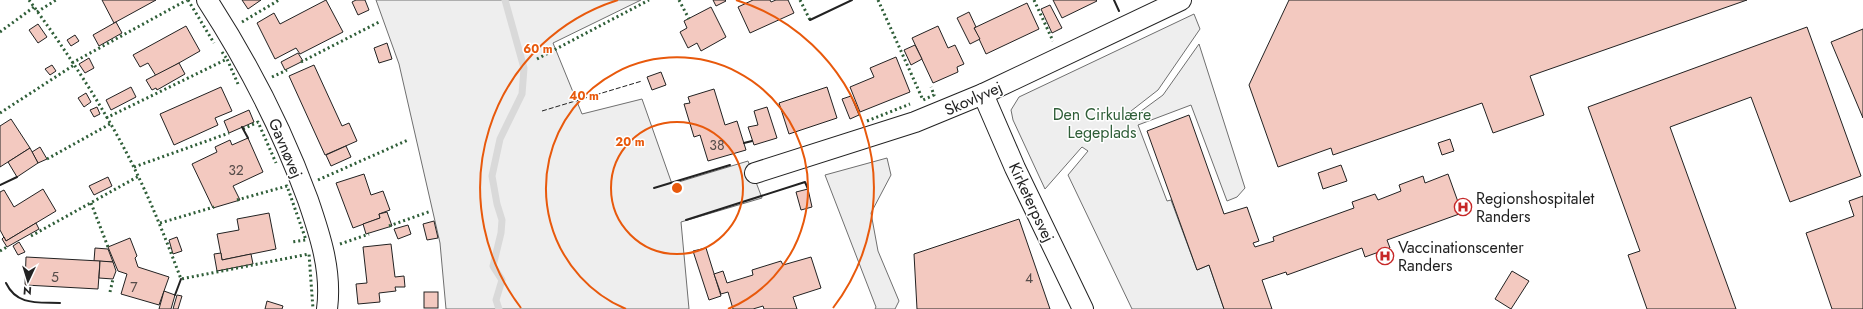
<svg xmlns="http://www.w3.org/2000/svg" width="1863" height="309" font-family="Jost,sans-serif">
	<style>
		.green { fill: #eee; stroke: #6f6f6f }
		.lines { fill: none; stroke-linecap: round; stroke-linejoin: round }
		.stream { stroke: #d9d9d9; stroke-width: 7 }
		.building { fill: #f3c9c0; stroke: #222 }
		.minor-casing { stroke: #222; stroke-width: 22 }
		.minor { stroke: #fff; stroke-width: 20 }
		.hedge { stroke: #2f5e38; stroke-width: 3; stroke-dasharray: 2 3; stroke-linecap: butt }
		.fence { stroke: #222; stroke-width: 1; stroke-dasharray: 5 2; stroke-linecap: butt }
		.wall { stroke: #222; stroke-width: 2 }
		.ring { fill: none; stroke: #e8590c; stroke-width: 2 }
		.labels { text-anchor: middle; stroke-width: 3; stroke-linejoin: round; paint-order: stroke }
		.number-label { font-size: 14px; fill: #564c4a }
		.street-label { font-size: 16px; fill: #222; stroke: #fff }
		.park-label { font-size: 16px; fill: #2f5e38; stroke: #fff }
		.poi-label { font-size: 16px; fill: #222; stroke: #fff; text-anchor: start }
		.centre { fill: #e8590c; stroke: #fff; stroke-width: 2 }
		.ring-label { font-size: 12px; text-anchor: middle; font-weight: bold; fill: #e8590c; stroke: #fff; stroke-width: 3; stroke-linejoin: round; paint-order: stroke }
	</style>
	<rect width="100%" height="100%" fill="#fff"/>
	<!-- green -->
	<g class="green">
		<path d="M376,0H641L553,43L582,114L642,99L672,184L748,161L762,198L681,222L689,309H446L440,243L399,64Z"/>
		<path d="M1194,14L1200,29L1158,90L1131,111L1133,117L1163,95L1199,44L1245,188L1237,197L1227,201L1191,105L1138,125L1167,201L1171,200L1197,270L1209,265L1224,309H1132L1068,175L1088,151L1082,147L1081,148L1045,189L1013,120L1011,110L1019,97Z"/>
		<path d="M887,158L891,175L871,213L878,251L899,301L895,309H875L876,307L825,175Z"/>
	</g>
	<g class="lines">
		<!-- stream -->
		<path class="stream" d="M499,309L496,300L502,280L493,266L501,233L502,220L497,204L492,176L500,139L522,94L524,68L505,0"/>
	</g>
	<!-- building -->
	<g class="building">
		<path d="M102,0H156L114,23Z"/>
		<path d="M242,0H261L248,9Z"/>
		<path d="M326,0L343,32L300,54L296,48L275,59L257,23L274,13L280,24Z"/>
		<path d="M356,0H365L369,10L358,15L352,2Z"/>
		<path d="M713,0H725L726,1L716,6Z"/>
		<path d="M753,0H770L771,2L776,0H788L794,13L750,33L738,7Z"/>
		<path d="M1053,0H1096L1097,1L1062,18Z"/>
		<path d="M1289,0H1747L1530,76L1544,115L1493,133L1482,103L1333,155L1331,148L1278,167L1249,85Z"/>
		<path d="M1027,3L1039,29L986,54L974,28Z"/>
		<path d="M1050,5L1062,28L1052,33L1041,9Z"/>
		<path d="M711,7L726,37L701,51L697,43L688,48L680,32L687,28L684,21Z"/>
		<path d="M969,12L976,27L974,28L980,39L970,44L957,18Z"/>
		<path d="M116,22L122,33L99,46L93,35Z"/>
		<path d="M38,24L47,37L38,43L29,30Z"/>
		<path d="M186,26L200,51L156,76L148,63L140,67L133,55Z"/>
		<path d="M938,26L948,48L955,45L964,64L957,67L958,72L933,83L912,38Z"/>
		<path d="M1807,27L1861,176L1790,202L1751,97L1670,127L1736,309H1647L1628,255L1640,251L1588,107Z"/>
		<path d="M1863,29V118L1831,42Z"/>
		<path d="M75,35L79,41L71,46L67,40Z"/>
		<path d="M387,43L392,59L379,63L374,48Z"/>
		<path d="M915,45L922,59L911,65L904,50Z"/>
		<path d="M298,53L303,61L285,70L281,62Z"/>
		<path d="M896,57L910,92L860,112L850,87L874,77L870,68Z"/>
		<path d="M89,58L94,68L85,73L79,64Z"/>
		<path d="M179,63L185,74L157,90L156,88L152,90L146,80Z"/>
		<path d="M52,65L56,71L50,75L45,69Z"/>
		<path d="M314,65L342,126L349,123L357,141L325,155L289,76Z"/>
		<path d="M661,72L666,85L652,90L647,77Z"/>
		<path d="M131,87L136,97L111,110L106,100Z"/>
		<path d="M221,87L232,111L215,118L218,125L174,145L160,114Z"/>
		<path d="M827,87L837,118L789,134L779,103Z"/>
		<path d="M714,89L725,125L737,121L746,150L708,161L700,135L694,137L684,104L690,103L688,97Z"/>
		<path d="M86,93L91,102L84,107L78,98Z"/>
		<path d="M851,96L859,115L850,119L842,99Z"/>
		<path d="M97,107L100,114L94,117L90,110Z"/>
		<path d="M767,107L777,138L754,145L748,127L758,125L754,111Z"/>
		<path d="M249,110L254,122L229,133L224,121Z"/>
		<path d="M1189,115L1224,214L1247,207L1259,241L1253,243L1255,247L1274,241L1273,237L1354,208L1352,202L1375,194L1378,200L1401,191L1399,185L1423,176L1425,183L1448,174L1462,213L1387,240L1390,248L1365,257L1362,248L1287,275L1286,272L1262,280L1272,309H1224L1209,265L1197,270L1147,131Z"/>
		<path d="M11,119L30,148L0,167V126Z"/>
		<path d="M248,138L263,172L233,186L240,200L213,208L192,164L217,152L215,147L230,140L232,145Z"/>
		<path d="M1450,139L1454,151L1442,155L1438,143Z"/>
		<path d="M346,146L351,157L331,166L326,155Z"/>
		<path d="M40,147L47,159L38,163L32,152Z"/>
		<path d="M30,148L38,163L17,177L8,162Z"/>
		<path d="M1341,165L1347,181L1323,189L1318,173Z"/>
		<path d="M364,174L371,195L383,191L390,210L379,214L380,218L353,228L336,183Z"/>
		<path d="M108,177L112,186L94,195L89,186Z"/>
		<path d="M43,189L56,211L6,241L0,230V192L4,190L14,207Z"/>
		<path d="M808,189L812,207L801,210L796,192Z"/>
		<path d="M1863,196V309H1832L1806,233L1854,216L1849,201Z"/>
		<path d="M387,212L392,226L366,234L363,224L380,218L379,214Z"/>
		<path d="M269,213L276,249L222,260L217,234L239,230L237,219Z"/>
		<path d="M1019,219L1050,309H917L914,254Z"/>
		<path d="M434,221L438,238L427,240L423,224Z"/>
		<path d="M36,223L39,229L7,247L2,239L4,237L6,241Z"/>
		<path d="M408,225L411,234L398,239L394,229Z"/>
		<path d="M177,237L182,251L173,254L169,240Z"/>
		<path d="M130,238L137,256L135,258L138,267L169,277L159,305L121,294L127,274L118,271L108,247Z"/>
		<path d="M19,242L25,252L18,255L13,246Z"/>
		<path d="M391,244L395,277L404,276L405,287H395L396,291L379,293L380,302L358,304L356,284L367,283L363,247Z"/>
		<path d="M95,248L108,249L113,262L94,261Z"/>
		<path d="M706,248L721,296L709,300L693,251Z"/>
		<path d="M221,253L222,260L251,254L253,264L217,271L214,254Z"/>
		<path d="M26,257L100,261L98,289L25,285Z"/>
		<path d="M811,257L821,288L793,297L797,309H764L763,306L753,309H733L728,292L721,294L714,274L723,271L727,283L753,275L752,270L781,261L783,265Z"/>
		<path d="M100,261L113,262L116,271L113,279L99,278Z"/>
		<path d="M1512,271L1529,281L1511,309L1495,299Z"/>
		<path d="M164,291L175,295L171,309H159Z"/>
		<rect x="424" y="292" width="14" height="16"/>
		<path d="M177,295L182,296L178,309H173Z"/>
		<path d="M267,301L283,306L282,309H265Z"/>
	</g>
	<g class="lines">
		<defs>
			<g id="minor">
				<path d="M207,0C248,63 282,129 308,200C320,235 332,271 327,309"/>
				<path d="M983,94L1015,168L1083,309"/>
				<path d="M755,173L915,122L983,94L1181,0"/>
			</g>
		</defs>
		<!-- minor casing -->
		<use href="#minor" class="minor-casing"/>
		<!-- minor -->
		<use href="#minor" class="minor"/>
		<!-- hedge -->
		<g class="hedge">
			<path d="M29,0C68,53 111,118 139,178C155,211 168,245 181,279L309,254L313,309"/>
			<path d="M188,0L214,43"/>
			<path d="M679,0L689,19"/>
			<path d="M800,0L810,20"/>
			<path d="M878,0L923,100L934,95L931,87"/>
			<path d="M1034,0L1053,41"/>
			<path d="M37,12L56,0"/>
			<path d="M242,22L279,0"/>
			<path d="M0,32L34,7"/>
			<path d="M222,52L227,59"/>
			<path d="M537,59L649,0"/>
			<path d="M301,62L381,21"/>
			<path d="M72,63L187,0"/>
			<path d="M272,77L287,70"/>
			<path d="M0,113L74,65"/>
			<path d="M106,118L227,59L238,84"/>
			<path d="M867,121L910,104"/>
			<path d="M243,129L258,122L276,163"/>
			<path d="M47,159L110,124"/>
			<path d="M134,167L229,133"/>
			<path d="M318,180L408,140"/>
			<path d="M237,200L287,186L306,240L291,242"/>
			<path d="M91,203L108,247"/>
			<path d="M160,223L214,207"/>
			<path d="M389,226L431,211"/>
			<path d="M31,236L139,176"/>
			<path d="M340,244L369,234"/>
			<path d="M0,251L7,247"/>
			<path d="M110,292L113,279"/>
		</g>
		<!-- fence -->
		<path class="fence" d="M542,111L642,81"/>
		<!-- wall -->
		<g class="wall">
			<path d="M1114,0L1119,11"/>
			<path d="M810,20L852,0"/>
			<path d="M242,127L248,138"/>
			<path d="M744,143L752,141"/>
			<path d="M0,185L17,177"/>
			<path d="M654,188L730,165"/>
			<path d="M686,220L805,182L808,189"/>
			<path d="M6,283C17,306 38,302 60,303"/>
			<path d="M175,295L181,279"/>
		</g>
	</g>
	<!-- distance rings -->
	<g class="ring">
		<circle cx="677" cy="188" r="66"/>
		<path d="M626 309A131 131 0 1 1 728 309"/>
		<path d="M521 308A197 197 0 0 1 618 0M736 0A197 197 0 0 1 833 308"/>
	</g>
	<!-- icons -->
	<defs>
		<symbol id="hospital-ring" viewBox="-11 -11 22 22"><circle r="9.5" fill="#fff" stroke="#c62828" stroke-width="1.5"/><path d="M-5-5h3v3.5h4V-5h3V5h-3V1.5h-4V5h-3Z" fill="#c62828"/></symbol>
	</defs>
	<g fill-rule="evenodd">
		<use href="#hospital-ring" x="1453" y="197" width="20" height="20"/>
		<use href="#hospital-ring" x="1375" y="246" width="20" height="20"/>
	</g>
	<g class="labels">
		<!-- number labels -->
		<g class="number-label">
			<text x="717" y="150">38</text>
			<text x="236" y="175">32</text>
			<text x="55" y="282">5</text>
			<text x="1029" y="283">4</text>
			<text x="134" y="292">7</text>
		</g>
		<!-- street labels -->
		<g class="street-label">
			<text transform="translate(973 98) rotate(-24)" y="6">Skovlyvej</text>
			<text transform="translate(286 148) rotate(67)" y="6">Gavnøvej</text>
			<text transform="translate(1032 202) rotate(65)" y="6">Kirketerpsvej</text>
		</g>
		<!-- park labels -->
		<g class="park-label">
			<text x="1102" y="120">Den Cirkulære<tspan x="1102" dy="18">Legeplads</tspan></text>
		</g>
		<!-- poi labels -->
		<g class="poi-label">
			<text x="1476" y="204">Regionshospitalet<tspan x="1476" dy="18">Randers</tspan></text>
			<text x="1398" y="253">Vaccinationscenter<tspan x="1398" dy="18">Randers</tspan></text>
		</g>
	</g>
	<circle cx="677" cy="188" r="6" class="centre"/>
	<g class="ring-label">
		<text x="538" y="53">60 m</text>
		<text x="584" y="100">40 m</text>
		<text x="630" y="146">20 m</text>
	</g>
	<!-- north arrow -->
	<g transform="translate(28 281) rotate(184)" stroke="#ffffff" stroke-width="3" paint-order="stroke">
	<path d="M0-3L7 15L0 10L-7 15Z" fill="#222222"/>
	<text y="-6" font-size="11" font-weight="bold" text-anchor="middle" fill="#222222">N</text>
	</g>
</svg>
